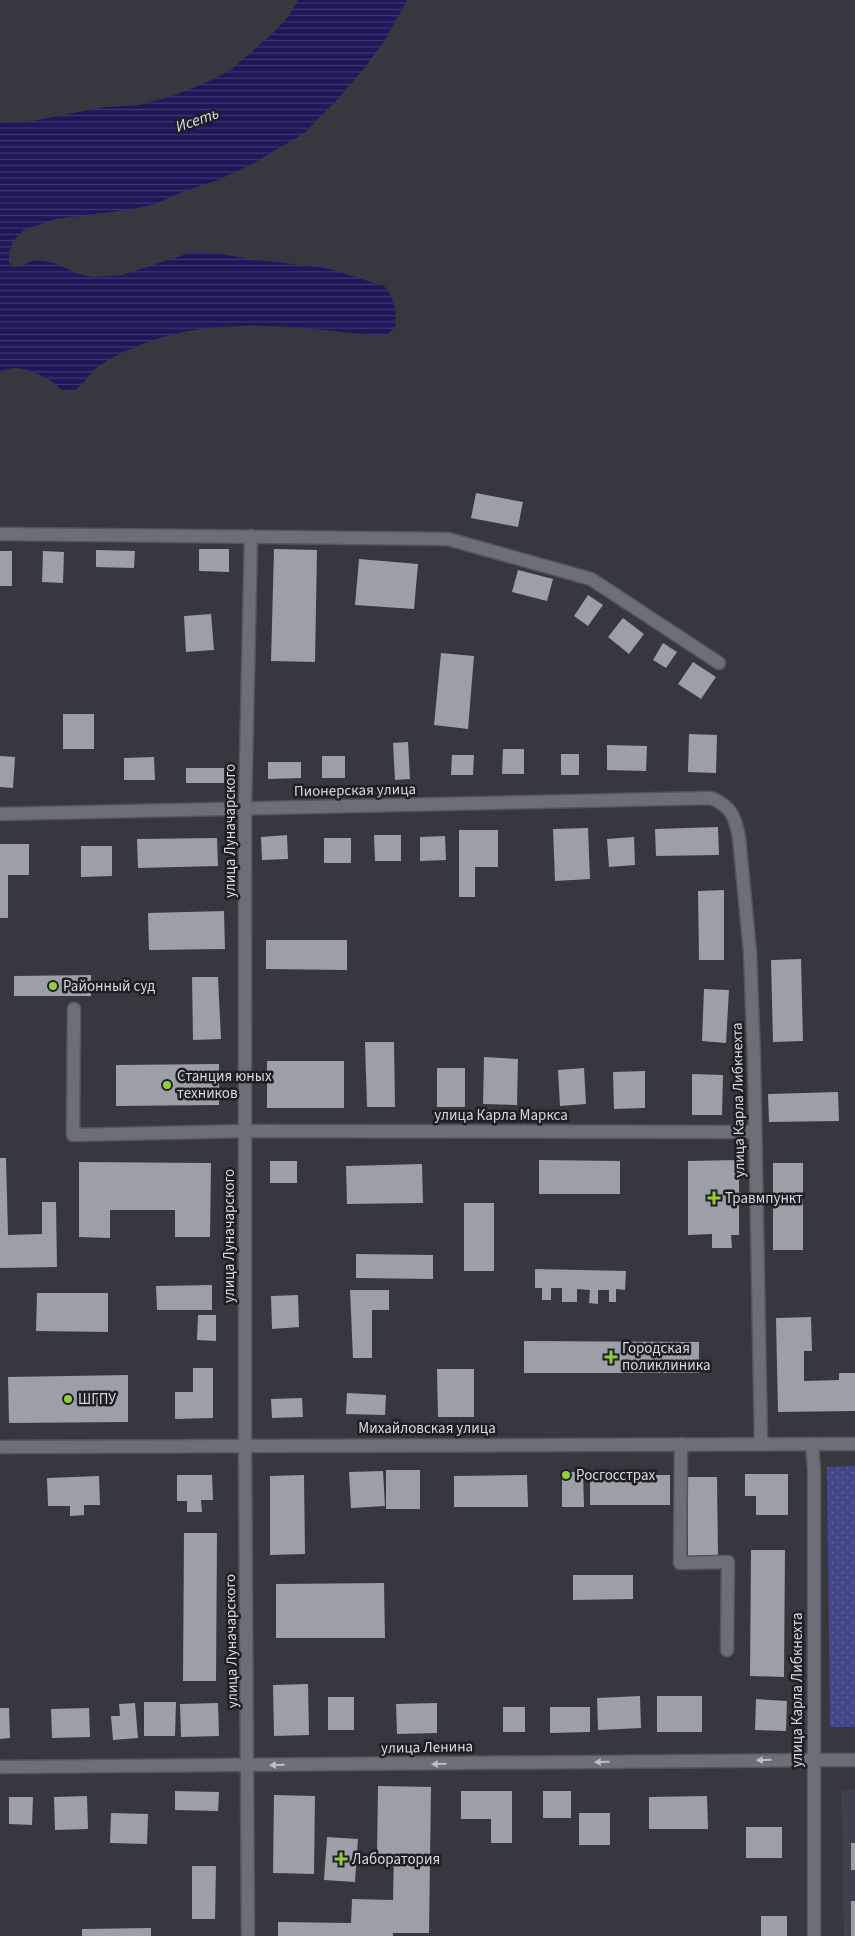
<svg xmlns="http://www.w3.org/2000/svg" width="855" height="1936" font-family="'Source Sans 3',sans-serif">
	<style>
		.built { fill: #3e404e }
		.park { fill: url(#park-dots) }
		.water { fill: url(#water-rules) }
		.building { fill: #9c9ea8 }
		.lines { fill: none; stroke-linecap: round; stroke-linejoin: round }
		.minor-casing { stroke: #55565d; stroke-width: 15 }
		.tertiary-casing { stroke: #55565d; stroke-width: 15 }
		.secondary-casing { stroke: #55565d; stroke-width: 15 }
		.minor { stroke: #6d6f78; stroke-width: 12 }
		.tertiary { stroke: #6d6f78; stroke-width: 12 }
		.secondary { stroke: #6d6f78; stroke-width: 12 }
		.oneway { fill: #bdbec4 }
		.poi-dot { fill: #95cc3b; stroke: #1e1f22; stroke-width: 2 }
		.labels { text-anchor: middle; stroke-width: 5; stroke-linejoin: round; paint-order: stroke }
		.street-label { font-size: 15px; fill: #d8d9de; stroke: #1e1f22 }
		.poi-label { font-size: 15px; fill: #d8d9de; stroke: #1e1f22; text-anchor: start }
		.water-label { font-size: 16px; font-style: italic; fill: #dbdef3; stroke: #1e1f22 }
	</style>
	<defs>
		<pattern id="park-dots" width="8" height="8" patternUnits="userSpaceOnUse" patternTransform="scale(1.25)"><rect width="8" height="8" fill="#434789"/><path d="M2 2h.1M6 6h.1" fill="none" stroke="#5d6199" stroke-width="1.8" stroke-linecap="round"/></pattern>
		<pattern id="water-rules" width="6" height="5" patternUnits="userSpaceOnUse" patternTransform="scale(1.25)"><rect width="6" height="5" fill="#1c1859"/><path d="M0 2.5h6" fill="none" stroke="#3c3970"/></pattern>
	</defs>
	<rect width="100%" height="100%" fill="#36373f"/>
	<!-- built -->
	<path class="built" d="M841,1790H855V1936H844Z"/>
	<!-- park -->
	<path class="park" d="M855,1466V1727H830L827,1467Z"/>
	<!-- water -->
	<path class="water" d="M298,0H407L385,40L362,71L334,103L303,134L252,164L218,180L182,192L156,204L127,210L55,219L24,230L13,241L9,254V262L12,267L22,266L28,262L36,260L55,263L78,274L93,277L122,275L193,252L216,253L249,259L327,268L384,286C395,298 397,312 395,328L386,335C358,335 331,330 303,328C256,324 204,324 160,338C138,345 113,355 95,369C87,376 82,390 70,391C61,392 57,385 51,381C42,375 26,368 15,368C10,368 5,370 0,371V123L27,122L104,107L139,105L175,95L212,80L231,70L272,34L288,17Z"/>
	<!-- building -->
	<g class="building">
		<path d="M476,493L523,502L518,527L471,518Z"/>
		<path d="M199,549H229V572L199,571Z"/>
		<path d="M274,549L317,550L315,662L271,661Z"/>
		<path d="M96,550L135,551L134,568L96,567Z"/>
		<rect x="0" y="551" width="12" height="35"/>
		<path d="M43,551L64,552L63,583L42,582Z"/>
		<path d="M359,559L418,564L414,609L355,605Z"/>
		<path d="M518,570L553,579L547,601L512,592Z"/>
		<path d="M588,595L603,605L588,626L574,616Z"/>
		<path d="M211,614L214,650L186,652L184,616Z"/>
		<path d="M623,618L644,634L629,654L608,637Z"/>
		<path d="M663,643L677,652L666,668L653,660Z"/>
		<path d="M441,653L474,656L468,729L434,725Z"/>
		<path d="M693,662L716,677L701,699L678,684Z"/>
		<rect x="63" y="714" width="31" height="35"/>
		<path d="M689,734L717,735L716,773L688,772Z"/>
		<path d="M408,742L410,779L395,780L393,743Z"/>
		<path d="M607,745L647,746L646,771L607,770Z"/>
		<path d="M503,749H524V774H502Z"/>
		<rect x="561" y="754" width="18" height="21"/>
		<path d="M452,755H474L473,775H451Z"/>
		<path d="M0,756L15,757L13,788L0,787Z"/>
		<rect x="322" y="756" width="23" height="22"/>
		<path d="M154,757L155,780H124V758Z"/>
		<path d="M268,762H301V778L268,779Z"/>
		<rect x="186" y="768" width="38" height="15"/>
		<path d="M718,827L719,855L656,856L655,829Z"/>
		<path d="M588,828L590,879L555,881L553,829Z"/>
		<path d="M459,830H498V867H475V897H459Z"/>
		<path d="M287,835L288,859L262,860L261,837Z"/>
		<path d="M374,835H401V861H375Z"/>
		<path d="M445,836L446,860L420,861V837Z"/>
		<path d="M634,837L635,865L609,867L607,839Z"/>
		<path d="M217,838L218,866L138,868L137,839Z"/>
		<rect x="324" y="838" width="27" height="25"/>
		<path d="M0,844H29V875H8V918H0Z"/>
		<path d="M81,846H112V876L81,877Z"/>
		<path d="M724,890V960H699L698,891Z"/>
		<path d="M224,911L225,949L149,950L148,913Z"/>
		<path d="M266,940H347V970L266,969Z"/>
		<path d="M801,959L803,1041L773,1042L771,960Z"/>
		<path d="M91,975V996H14V976Z"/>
		<path d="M192,977H218L221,1039L193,1040Z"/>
		<path d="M704,989L729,990L726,1043L702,1041Z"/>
		<path d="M365,1042H394L395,1107H367Z"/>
		<path d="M484,1057L518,1059L517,1105L483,1104Z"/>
		<rect x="267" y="1061" width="77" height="47"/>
		<path d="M219,1064V1105L116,1106V1065Z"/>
		<rect x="437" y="1068" width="28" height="39"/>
		<path d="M584,1068L586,1104L560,1106L558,1070Z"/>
		<path d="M645,1071V1108L614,1109L613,1072Z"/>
		<path d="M692,1074L723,1075L722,1115H692Z"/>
		<path d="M838,1092L839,1121L769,1122L768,1094Z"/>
		<path d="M0,1158H6L8,1235L42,1234V1202H56L57,1267L0,1268Z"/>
		<path d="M539,1160L620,1161V1194H539Z"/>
		<path d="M739,1160V1235H731L732,1248H712V1234L688,1235V1161Z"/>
		<rect x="270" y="1161" width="27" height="22"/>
		<path d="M79,1162L211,1163L210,1237H175V1210H110V1238L79,1237Z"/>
		<rect x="773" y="1163" width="30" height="87"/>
		<path d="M422,1164L423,1203L347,1204L346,1166Z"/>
		<rect x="464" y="1203" width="30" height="68"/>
		<path d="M356,1254L433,1255V1279L356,1278Z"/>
		<path d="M535,1269L626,1271L625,1290L616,1289V1302H609V1290H598V1304L589,1303L590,1290L577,1289V1302H562V1288H551V1300H542V1288H535Z"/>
		<path d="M212,1285V1310H157L156,1286Z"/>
		<path d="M350,1290H389V1310H372V1358H353Z"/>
		<path d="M37,1293H108V1332L36,1331Z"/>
		<path d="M298,1295L299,1327L272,1329L271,1296Z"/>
		<path d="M198,1315H216V1341L197,1340Z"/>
		<path d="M811,1317L812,1351H804V1381L839,1380V1373H855V1411L778,1412L776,1318Z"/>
		<path d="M524,1341L699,1342V1373H524Z"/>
		<path d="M193,1368H213V1418L175,1419V1392H193Z"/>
		<path d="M437,1369H474V1417H438Z"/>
		<path d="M128,1375V1422L9,1423L8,1377Z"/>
		<path d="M347,1393L386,1395L385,1415L346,1414Z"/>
		<path d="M302,1398L303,1417L272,1418L271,1399Z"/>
		<rect x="386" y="1470" width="34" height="39"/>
		<path d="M383,1471L385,1506L351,1508L349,1472Z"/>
		<path d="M562,1472H583L584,1507H562Z"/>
		<path d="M745,1474H788V1515H756V1496H745Z"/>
		<path d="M177,1475H212L213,1500H201L202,1512H187V1501H177Z"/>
		<path d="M304,1475L305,1554L270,1555V1476Z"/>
		<path d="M527,1475L528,1507H454V1476Z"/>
		<rect x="590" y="1475" width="80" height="30"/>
		<path d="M99,1476L100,1505H84V1515L70,1516V1506H48L47,1478Z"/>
		<path d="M688,1477H717L718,1555L688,1556Z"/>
		<path d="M184,1533H217L216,1681H183Z"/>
		<path d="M751,1550H785L784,1677L750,1676Z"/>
		<path d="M573,1575H633V1599L573,1600Z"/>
		<path d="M384,1583L385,1638H276V1584Z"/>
		<path d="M308,1684L309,1735L274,1736L273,1685Z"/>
		<path d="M640,1696L641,1728L598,1730L597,1698Z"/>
		<rect x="657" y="1696" width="45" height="36"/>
		<rect x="328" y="1697" width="26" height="33"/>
		<path d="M756,1699L787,1701L786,1731L755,1730Z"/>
		<path d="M144,1702H176L175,1736H144Z"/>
		<path d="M135,1703L138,1738L113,1740L111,1716H120L119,1704Z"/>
		<path d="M218,1703L219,1736L181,1737L180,1704Z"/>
		<path d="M437,1703V1733L397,1734L396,1704Z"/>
		<rect x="503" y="1707" width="22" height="25"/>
		<path d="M550,1707H590V1732L550,1733Z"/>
		<path d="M0,1708H9L10,1738L0,1739Z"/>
		<path d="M89,1708L90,1737L52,1738L51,1709Z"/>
		<path d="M378,1786L431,1787L429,1933H393V1936H278V1922L351,1923L352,1899L393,1900L394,1854H377Z"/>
		<path d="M175,1791L219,1792L218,1811L175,1810Z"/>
		<path d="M461,1791H512V1843H491V1819H461Z"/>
		<rect x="543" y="1791" width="28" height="27"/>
		<path d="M274,1795L315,1796L314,1874L273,1873Z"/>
		<path d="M87,1796L88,1829L55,1830L54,1797Z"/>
		<path d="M707,1796L708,1829H649V1797Z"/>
		<path d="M9,1797H33L32,1825L9,1824Z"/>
		<path d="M111,1813L148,1814L147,1844L110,1843Z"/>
		<rect x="579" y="1813" width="31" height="32"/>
		<rect x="746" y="1827" width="36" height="31"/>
		<path d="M327,1837L358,1839L355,1882L324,1880Z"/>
		<rect x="851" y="1843" width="4" height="27"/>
		<path d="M192,1866H216L215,1919H192Z"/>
		<rect x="851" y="1901" width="4" height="35"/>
		<rect x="761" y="1916" width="26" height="20"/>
		<path d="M151,1928V1936H82V1929Z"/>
	</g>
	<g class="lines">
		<defs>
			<g id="minor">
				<path d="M0,534L448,539L591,579L719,663"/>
				<path d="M0,814L711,798C731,806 735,817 739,837L750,952L754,1058L761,1444"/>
				<path d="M74,1009L73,1135L246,1131L755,1132"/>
				<path d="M681,1444L680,1563L728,1562L727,1650"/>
				<path d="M813,1760H855"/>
				<path d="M248,1936L245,1445V808L251,536"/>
			</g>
			<g id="tertiary">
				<path d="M812,1444L814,1470V1936"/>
				<path d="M0,1767L813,1760"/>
			</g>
			<path id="secondary" d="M0,1447L855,1444"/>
		</defs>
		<!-- minor casing -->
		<use href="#minor" class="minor-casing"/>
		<!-- tertiary casing -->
		<use href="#tertiary" class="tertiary-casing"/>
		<!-- secondary casing -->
		<use href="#secondary" class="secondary-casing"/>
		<!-- minor -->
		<use href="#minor" class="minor"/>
		<!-- tertiary -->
		<use href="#tertiary" class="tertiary"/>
		<!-- secondary -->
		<use href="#secondary" class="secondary"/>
	</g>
	<!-- one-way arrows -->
	<defs><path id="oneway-solid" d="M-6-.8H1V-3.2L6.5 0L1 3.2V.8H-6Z" transform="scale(1.25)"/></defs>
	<g class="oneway">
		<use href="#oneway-solid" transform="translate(764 1760) rotate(179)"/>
		<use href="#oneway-solid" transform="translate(602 1762) rotate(179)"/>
		<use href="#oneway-solid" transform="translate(439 1764) rotate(179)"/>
		<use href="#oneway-solid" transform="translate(277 1765) rotate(179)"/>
	</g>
	<!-- markers -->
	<g class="poi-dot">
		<circle cx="53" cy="986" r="5"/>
		<circle cx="167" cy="1085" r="5"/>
		<path d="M711.5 1190.5h5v5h5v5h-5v5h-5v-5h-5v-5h5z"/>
		<path d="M608.5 1349.5h5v5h5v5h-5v5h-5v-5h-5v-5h5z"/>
		<circle cx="68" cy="1399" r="5"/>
		<circle cx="566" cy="1475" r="5"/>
		<path d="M338.5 1851.5h5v5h5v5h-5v5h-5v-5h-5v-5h5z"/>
	</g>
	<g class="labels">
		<!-- street labels -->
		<g class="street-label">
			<text transform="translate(355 790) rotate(-1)" y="5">Пионерская улица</text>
			<text transform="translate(230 831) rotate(-90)" y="5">улица Луначарского</text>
			<text transform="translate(738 1100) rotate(-91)" y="5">улица Карла Либкнехта</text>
			<text x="501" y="1120">улица Карла Маркса</text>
			<text transform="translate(229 1236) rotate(-90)" y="5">улица Луначарского</text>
			<text x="427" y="1433">Михайловская улица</text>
			<text transform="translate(231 1641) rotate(-91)" y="5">улица Луначарского</text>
			<text transform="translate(797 1690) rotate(-90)" y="5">улица Карла Либкнехта</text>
			<text transform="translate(427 1747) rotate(-1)" y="5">улица Ленина</text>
		</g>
		<!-- poi labels -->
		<g class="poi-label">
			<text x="63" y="991">Районный суд</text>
			<text x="177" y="1081">Станция юных<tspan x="177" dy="17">техников</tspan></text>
			<text x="725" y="1203">Травмпункт</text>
			<text x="622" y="1353">Городская<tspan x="622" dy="17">поликлиника</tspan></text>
			<text x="78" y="1404">ШГПУ</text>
			<text x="576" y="1480">Росгосстрах</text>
			<text x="352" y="1864">Лаборатория</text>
		</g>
		<!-- water labels -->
		<g class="water-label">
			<text transform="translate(197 119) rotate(-19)" y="6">Исеть</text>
		</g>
	</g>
</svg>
